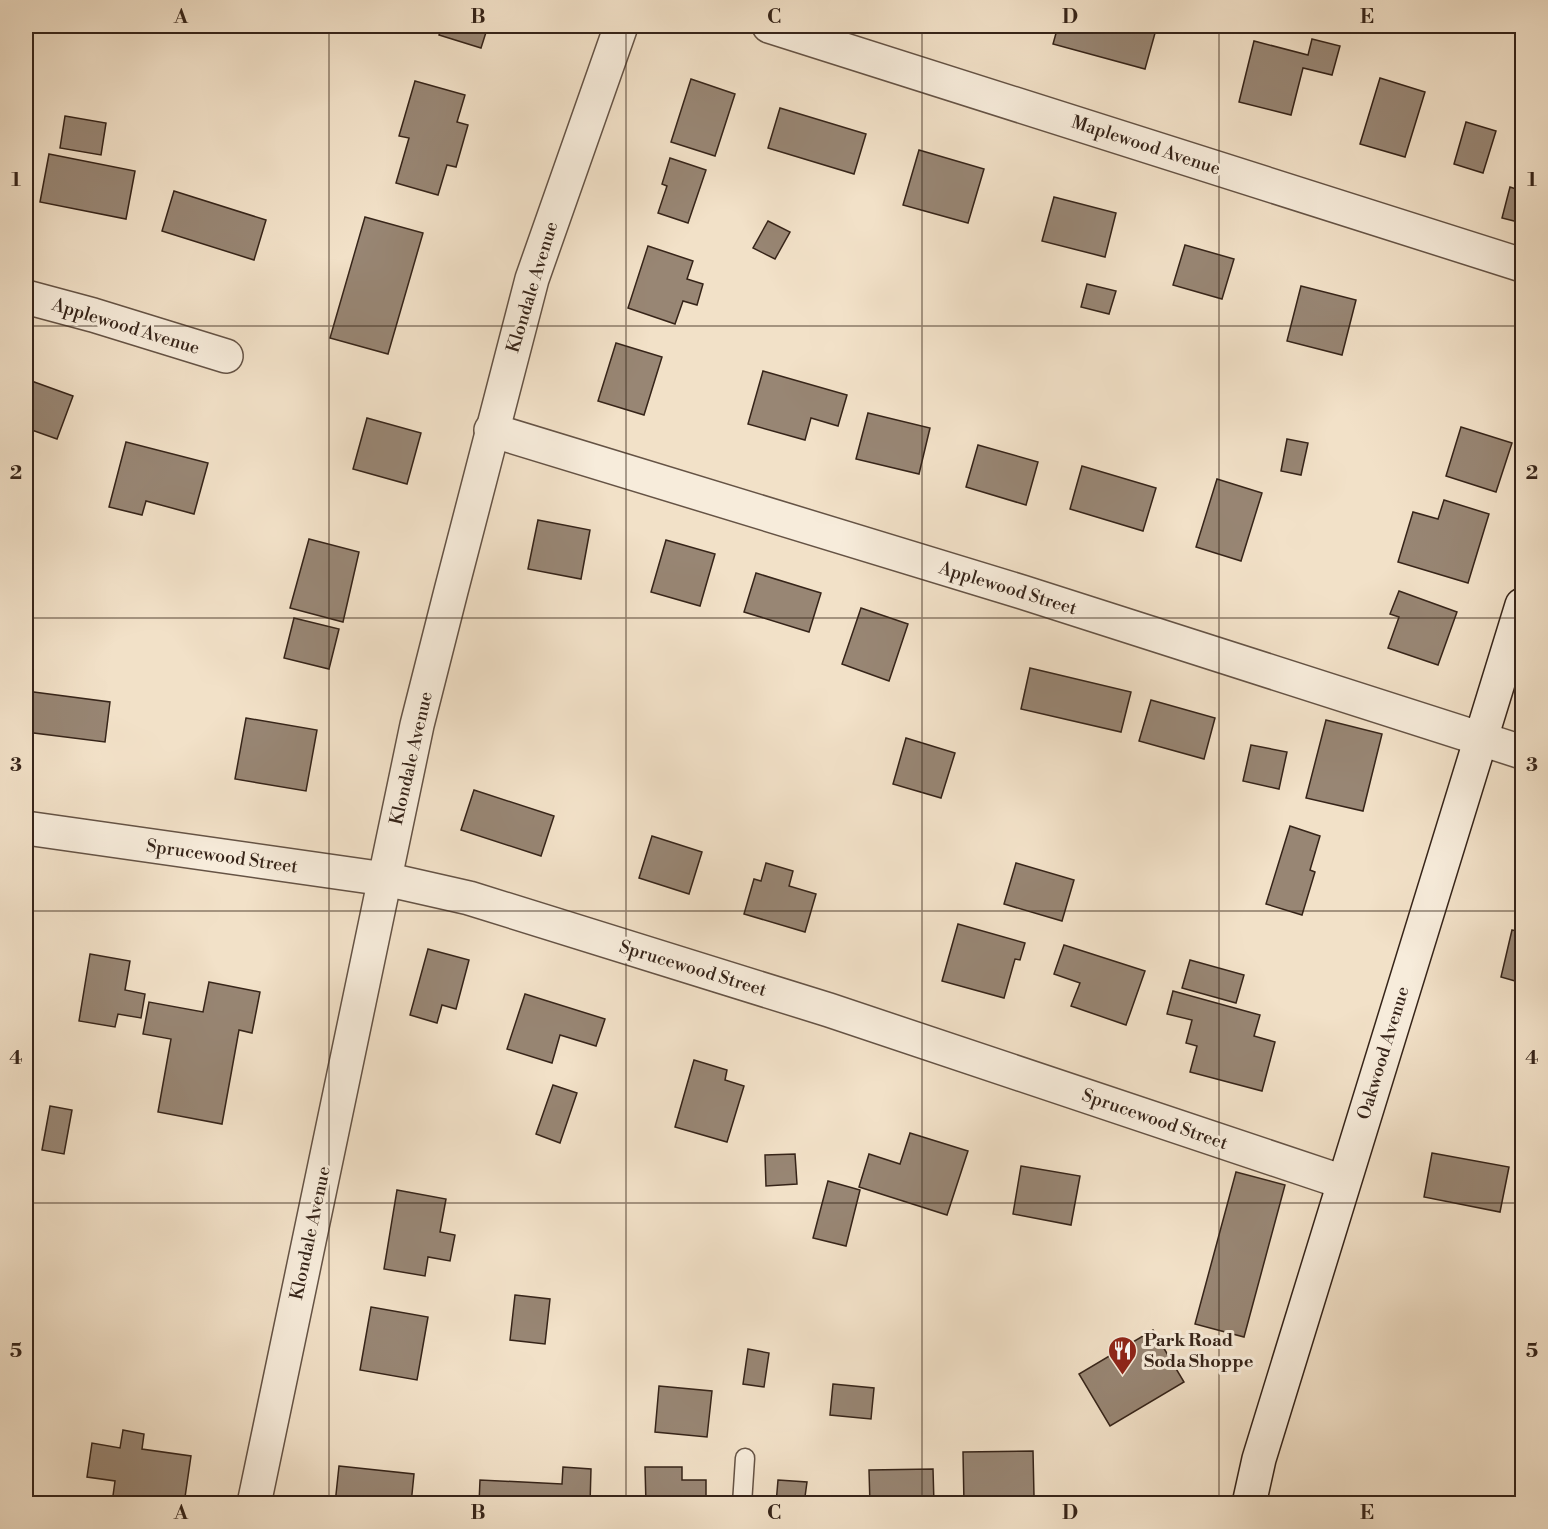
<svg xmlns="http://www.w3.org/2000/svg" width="1548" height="1529" font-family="'Libre Bodoni',serif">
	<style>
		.building { fill: #988674; stroke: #362419; stroke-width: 1.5 }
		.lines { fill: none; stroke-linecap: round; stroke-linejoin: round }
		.lane-casing { stroke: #655345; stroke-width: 21 }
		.street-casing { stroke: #655345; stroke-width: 36 }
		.secondary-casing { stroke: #362419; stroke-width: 36 }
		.lane { stroke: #f7ecdb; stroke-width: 18 }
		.street { stroke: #f7ecdb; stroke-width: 33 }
		.secondary { stroke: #f7ecdb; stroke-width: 33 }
		.grid { fill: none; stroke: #362419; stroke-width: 1.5; stroke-opacity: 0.55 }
		.labels { text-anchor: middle; stroke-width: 6; stroke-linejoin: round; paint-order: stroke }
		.street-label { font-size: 18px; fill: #362419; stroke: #f7ecdb }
		.poi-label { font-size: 18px; font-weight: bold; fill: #362419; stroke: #f7ecdb; text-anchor: start }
		.neatline { fill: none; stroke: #362419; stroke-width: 2 }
		.grid-label { font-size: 20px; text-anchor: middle; font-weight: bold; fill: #362419 }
	</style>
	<rect width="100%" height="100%" fill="#f2e1c8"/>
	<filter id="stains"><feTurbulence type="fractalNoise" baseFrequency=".00333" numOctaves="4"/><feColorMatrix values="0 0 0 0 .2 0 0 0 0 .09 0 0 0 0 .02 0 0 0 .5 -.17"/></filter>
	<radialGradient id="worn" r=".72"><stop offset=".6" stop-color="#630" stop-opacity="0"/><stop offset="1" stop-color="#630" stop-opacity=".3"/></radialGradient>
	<!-- building -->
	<g class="building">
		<path d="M442,26H488L481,48L439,35Z"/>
		<path d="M1058,26H1157L1145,69L1053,44Z"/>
		<path d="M1312,39L1340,46L1332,75L1303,68L1291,115L1239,102L1254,41L1308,55Z"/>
		<path d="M1380,78L1425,92L1405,157L1360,144Z"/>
		<path d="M691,79L735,94L715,156L671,142Z"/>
		<path d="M415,81L465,95L457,122L468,125L456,167L447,165L438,195L396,183L409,138L399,136Z"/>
		<path d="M780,108L866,134L854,174L768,148Z"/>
		<path d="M65,116L106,123L101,155L60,148Z"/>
		<path d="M1466,122L1496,131L1483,173L1454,164Z"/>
		<path d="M919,150L984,169L968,223L903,205Z"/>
		<path d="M49,154L135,171L126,219L40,202Z"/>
		<path d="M670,158L706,170L688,223L658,213L667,186L662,184Z"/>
		<path d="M1510,187L1522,191V223L1502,218Z"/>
		<path d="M174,191L266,220L254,260L162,231Z"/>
		<path d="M1054,197L1116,213L1105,257L1042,241Z"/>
		<path d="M365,217L423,233L388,354L330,338Z"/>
		<path d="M768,221L790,232L775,259L753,248Z"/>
		<path d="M1185,245L1234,259L1222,299L1173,285Z"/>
		<path d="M648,246L693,261L687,279L703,284L697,305L683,301L675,324L628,308Z"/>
		<path d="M1087,284L1116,291L1109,314L1081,307Z"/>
		<path d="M1301,286L1356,300L1342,355L1287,341Z"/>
		<path d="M616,343L662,357L644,415L598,401Z"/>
		<path d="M763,371L847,395L838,426L811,418L805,440L748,424Z"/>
		<path d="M26,379L73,396L57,439L26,428Z"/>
		<path d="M868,413L930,428L919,474L856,459Z"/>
		<path d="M367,418L421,433L407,484L353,469Z"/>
		<path d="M1461,427L1512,443L1496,492L1446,476Z"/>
		<path d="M1287,439L1308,443L1301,475L1281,471Z"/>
		<path d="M126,442L208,463L194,514L146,501L142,515L109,507Z"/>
		<path d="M978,445L1038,462L1026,505L966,487Z"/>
		<path d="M1082,466L1156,488L1143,531L1070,509Z"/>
		<path d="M1217,479L1262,493L1241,561L1196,547Z"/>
		<path d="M1444,500L1489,514L1468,583L1398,562L1413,512L1438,519Z"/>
		<path d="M538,520L590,530L581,579L528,569Z"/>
		<path d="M309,539L359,552L343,622L290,608Z"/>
		<path d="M666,540L715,554L700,606L651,592Z"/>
		<path d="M756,573L821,593L809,632L744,612Z"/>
		<path d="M1399,591L1457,612L1438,665L1388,648L1399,617L1390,614Z"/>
		<path d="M861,608L908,624L889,681L842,664Z"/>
		<path d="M294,618L339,629L329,669L284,658Z"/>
		<path d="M1030,668L1131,692L1121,732L1021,709Z"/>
		<path d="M26,691L110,702L105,742L26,732Z"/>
		<path d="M1151,700L1215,718L1204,759L1139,741Z"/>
		<path d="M246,718L317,730L306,791L235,779Z"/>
		<path d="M1326,720L1382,734L1363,811L1306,798Z"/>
		<path d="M906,738L955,753L941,798L893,784Z"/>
		<path d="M1251,745L1287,752L1279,789L1243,781Z"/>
		<path d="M474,790L554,816L541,856L461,830Z"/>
		<path d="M1290,826L1320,836L1310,870L1315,872L1302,915L1266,904Z"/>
		<path d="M652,836L702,852L689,894L639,878Z"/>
		<path d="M766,863L793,871L789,886L816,894L805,932L744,914L754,879L761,881Z"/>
		<path d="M1016,863L1074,880L1062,921L1004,904Z"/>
		<path d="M958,924L1025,943L1020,960L1015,959L1004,998L942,981Z"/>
		<path d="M1512,930L1522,932V983L1501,977Z"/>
		<path d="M1064,945L1145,971L1126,1025L1071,1006L1080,983L1054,974Z"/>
		<path d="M428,949L469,960L456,1009L442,1005L437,1023L410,1015Z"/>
		<path d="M90,954L130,961L125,990L145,994L141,1018L118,1014L115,1027L79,1021Z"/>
		<path d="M1190,960L1244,975L1236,1003L1182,988Z"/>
		<path d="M209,982L260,992L252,1033L239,1030L222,1124L158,1112L171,1039L143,1034L149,1002L203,1012Z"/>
		<path d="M1173,991L1260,1015L1254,1036L1275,1042L1262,1091L1190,1072L1197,1046L1186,1043L1192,1020L1167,1014Z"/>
		<path d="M525,994L605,1019L596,1046L560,1035L552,1063L507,1049Z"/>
		<path d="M694,1060L727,1070L725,1080L744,1086L727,1142L675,1127Z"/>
		<path d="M553,1085L577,1093L560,1143L536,1134Z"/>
		<path d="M50,1106L72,1110L64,1154L42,1150Z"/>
		<path d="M910,1133L968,1151L947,1215L859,1187L869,1154L900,1164Z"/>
		<path d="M1432,1153L1509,1167L1500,1212L1424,1197Z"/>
		<path d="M795,1154L797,1184L766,1186L765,1155Z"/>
		<path d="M1021,1166L1080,1176L1071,1225L1013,1214Z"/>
		<path d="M1236,1172L1285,1185L1244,1337L1195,1324Z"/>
		<path d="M828,1181L860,1190L846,1246L813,1238Z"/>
		<path d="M397,1190L446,1199L440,1232L455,1235L450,1261L428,1257L425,1276L384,1269Z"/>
		<path d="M515,1295L550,1299L545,1344L510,1340Z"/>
		<path d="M371,1307L428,1317L417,1380L360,1370Z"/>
		<path d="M1153,1330L1184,1382L1110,1426L1079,1374Z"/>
		<path d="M748,1349L769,1353L764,1387L743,1384Z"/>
		<path d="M833,1384L874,1388L871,1419L830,1415Z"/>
		<path d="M659,1386L712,1391L707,1437L655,1432Z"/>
		<path d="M123,1430L144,1434L142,1449L191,1456L184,1504L112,1503L115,1481L87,1477L92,1443L120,1448Z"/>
		<path d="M1033,1451L1034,1496L993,1497V1504H964L963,1452Z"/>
		<path d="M339,1466L414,1474L411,1504H335Z"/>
		<path d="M563,1467L591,1469L590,1504H479L480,1480L562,1484Z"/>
		<path d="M645,1467H682V1480H706V1504H646Z"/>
		<path d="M933,1469L934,1504H870L869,1470Z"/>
		<path d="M778,1480L807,1482L804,1504H776Z"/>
	</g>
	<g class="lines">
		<defs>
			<path id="lane" d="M742,1504L745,1458"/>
			<g id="street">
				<path d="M769,26L1522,265"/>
				<path d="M26,297L93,315L226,356"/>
				<path d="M491,430L1022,592L1522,752"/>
				<path d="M26,828L385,879L469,898L829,1010L1343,1182"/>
				<path d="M254,1504L417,725L451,591L532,279L621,26"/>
			</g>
			<path id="secondary" d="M1249,1504L1259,1459L1522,605"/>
		</defs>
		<!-- lane casing -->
		<use href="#lane" class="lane-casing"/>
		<!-- street casing -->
		<use href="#street" class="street-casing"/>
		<!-- secondary casing -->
		<use href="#secondary" class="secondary-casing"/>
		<!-- lane -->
		<use href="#lane" class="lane"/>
		<!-- street -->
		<use href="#street" class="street"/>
		<!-- secondary -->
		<use href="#secondary" class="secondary"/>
	</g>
	<!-- grid -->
	<path class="grid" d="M329,26V1504M626,26V1504M922,26V1504M1219,26V1504M26,326H1522M26,618H1522M26,911H1522M26,1203H1522"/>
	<!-- icons -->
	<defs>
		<symbol id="restaurant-pin" viewBox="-11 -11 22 30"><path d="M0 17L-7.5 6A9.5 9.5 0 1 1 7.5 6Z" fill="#8f2418" stroke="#f7ecdb"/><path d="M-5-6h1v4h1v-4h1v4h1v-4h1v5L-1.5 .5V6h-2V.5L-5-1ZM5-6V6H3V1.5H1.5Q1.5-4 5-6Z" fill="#fff"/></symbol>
	</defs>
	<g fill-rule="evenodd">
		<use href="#restaurant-pin" x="1106" y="1334" width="33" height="45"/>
	</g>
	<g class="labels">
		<!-- street labels -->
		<g class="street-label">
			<text transform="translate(1146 145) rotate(18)" y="6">Maplewood Avenue</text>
			<text transform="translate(532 287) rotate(-73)" y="6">Klondale Avenue</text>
			<text transform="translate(126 326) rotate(17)" y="6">Applewood Avenue</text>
			<text transform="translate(1008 588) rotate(17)" y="6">Applewood Street</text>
			<text transform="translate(411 758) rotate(-77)" y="6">Klondale Avenue</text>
			<text transform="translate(222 856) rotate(8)" y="6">Sprucewood Street</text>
			<text transform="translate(693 968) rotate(17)" y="6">Sprucewood Street</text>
			<text transform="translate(1383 1053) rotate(-73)" y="6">Oakwood Avenue</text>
			<text transform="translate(1155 1119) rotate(19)" y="6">Sprucewood Street</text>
			<text transform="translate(310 1233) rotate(-78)" y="6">Klondale Avenue</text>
		</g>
		<!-- poi labels -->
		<g class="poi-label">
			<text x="1144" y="1346">Park Road<tspan x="1144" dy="21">Soda Shoppe</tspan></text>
		</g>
	</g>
	<!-- margin -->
	<rect width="1548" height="1529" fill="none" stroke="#f2e1c8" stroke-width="66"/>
	<rect x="33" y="33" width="1482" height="1463" class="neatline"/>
	<g class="grid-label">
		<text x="181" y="23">A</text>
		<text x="478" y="23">B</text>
		<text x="774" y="23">C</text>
		<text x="1070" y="23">D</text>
		<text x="1367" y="23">E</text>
		<text x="16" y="186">1</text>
		<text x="1532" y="186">1</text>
		<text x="16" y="479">2</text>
		<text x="1532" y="479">2</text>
		<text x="16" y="771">3</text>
		<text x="1532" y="771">3</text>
		<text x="16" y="1064">4</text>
		<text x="1532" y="1064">4</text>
		<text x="16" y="1357">5</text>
		<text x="1532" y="1357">5</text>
		<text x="181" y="1519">A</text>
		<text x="478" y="1519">B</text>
		<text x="774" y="1519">C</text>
		<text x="1070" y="1519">D</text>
		<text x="1367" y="1519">E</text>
	</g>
	<rect width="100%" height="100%" filter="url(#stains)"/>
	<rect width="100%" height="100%" fill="url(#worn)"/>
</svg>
